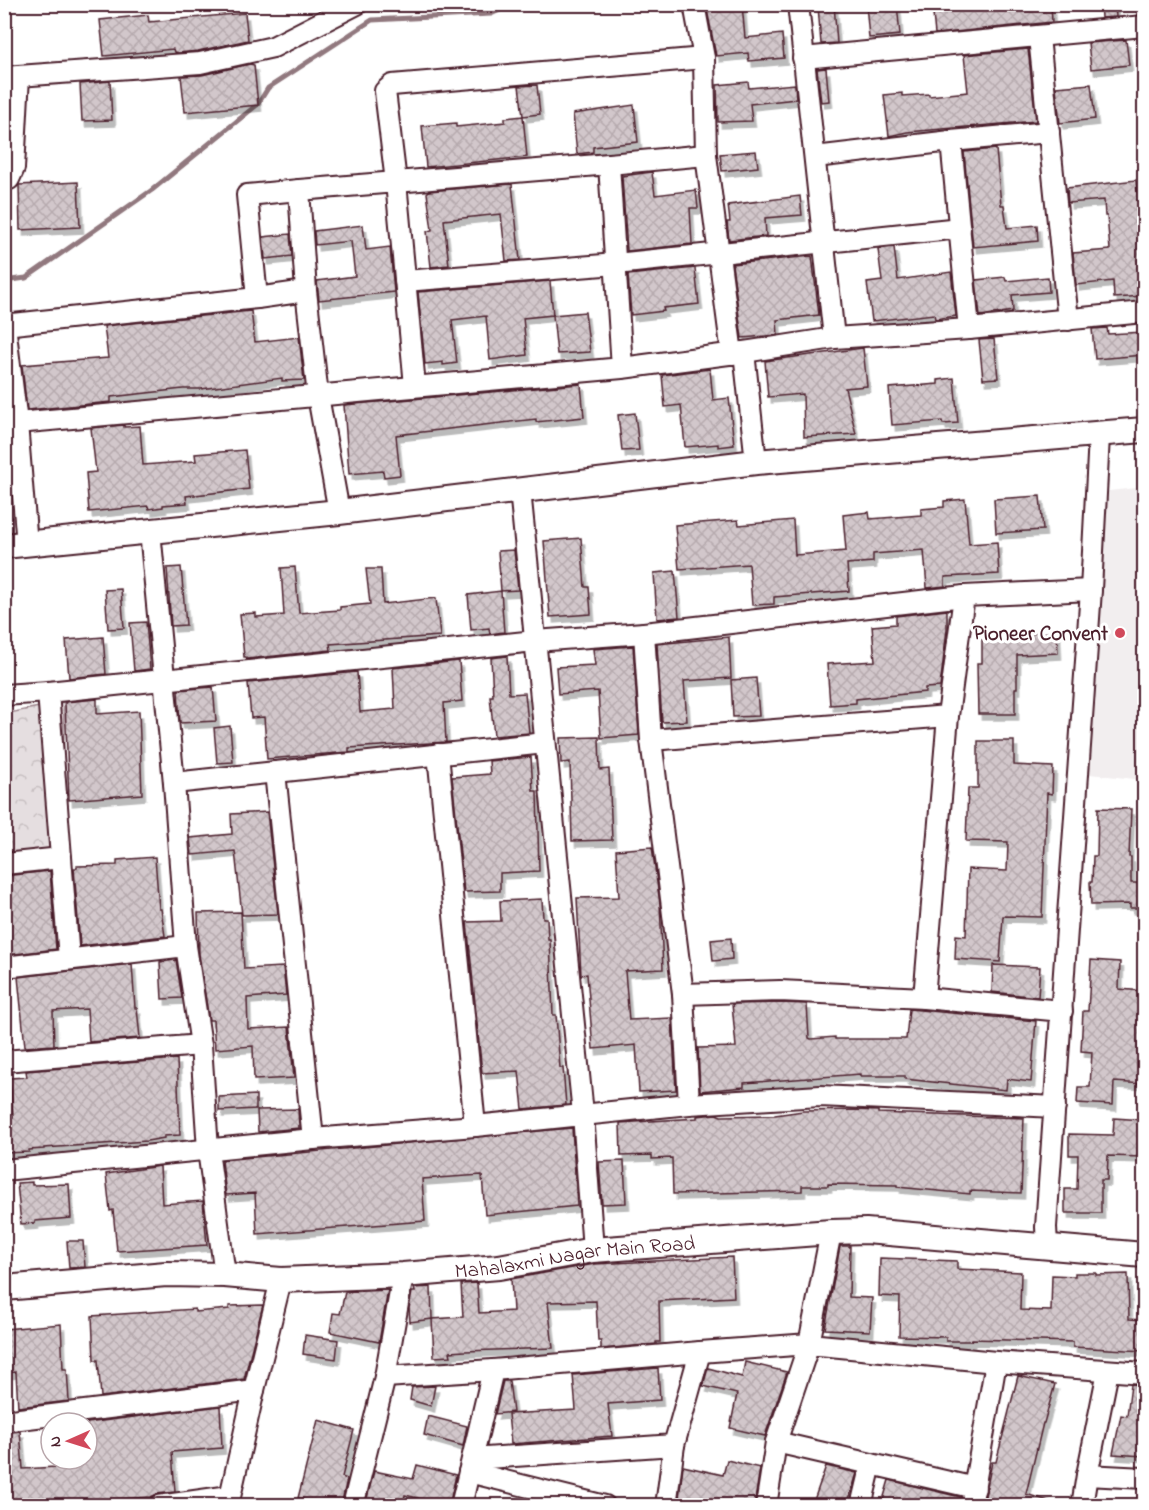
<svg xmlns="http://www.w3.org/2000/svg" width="1149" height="1510" font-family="'Indie Flower',sans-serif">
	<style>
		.built { fill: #f2eeef }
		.park { fill: url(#park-crowns); stroke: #987e86; stroke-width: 1.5 }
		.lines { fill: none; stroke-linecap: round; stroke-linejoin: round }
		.stream { stroke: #91787e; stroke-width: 5 }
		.building { fill: url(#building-cross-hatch); stroke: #4a1f2b; stroke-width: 1.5; filter: url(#shadow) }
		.minor-casing { stroke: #4a1f2b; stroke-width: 24 }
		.tertiary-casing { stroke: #4a1f2b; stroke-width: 28 }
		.minor { stroke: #fff; stroke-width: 20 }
		.tertiary { stroke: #fff; stroke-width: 24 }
		.poi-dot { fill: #d1495b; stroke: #fff; stroke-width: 2 }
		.labels { text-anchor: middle; stroke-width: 6; stroke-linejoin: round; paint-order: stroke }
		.poi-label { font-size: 21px; font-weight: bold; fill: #4a1f2b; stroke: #fff; text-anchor: end }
		.street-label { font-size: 21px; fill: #4a1f2b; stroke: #fff }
	</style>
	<defs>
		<pattern id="park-crowns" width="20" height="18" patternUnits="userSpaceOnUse" patternTransform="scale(1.5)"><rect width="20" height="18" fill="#e5dee0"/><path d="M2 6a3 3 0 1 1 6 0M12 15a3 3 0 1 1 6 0" fill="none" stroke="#c6bec0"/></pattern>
		<pattern id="building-cross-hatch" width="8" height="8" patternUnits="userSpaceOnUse" patternTransform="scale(1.5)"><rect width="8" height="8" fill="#d2c7cb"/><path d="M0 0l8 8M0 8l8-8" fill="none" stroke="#b6aaae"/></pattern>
		<filter id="shadow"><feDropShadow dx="3.5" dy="6" stdDeviation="0" flood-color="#0004"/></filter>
	</defs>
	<rect width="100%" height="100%" fill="#fff"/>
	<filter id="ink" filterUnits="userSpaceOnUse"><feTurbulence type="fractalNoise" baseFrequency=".0167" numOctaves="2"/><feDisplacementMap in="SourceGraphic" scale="12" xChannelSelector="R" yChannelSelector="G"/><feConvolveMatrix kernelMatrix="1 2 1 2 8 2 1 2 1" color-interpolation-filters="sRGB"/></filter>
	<g filter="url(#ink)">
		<!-- built -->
		<path class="built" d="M1144,487V780L1090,774L1101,492Z"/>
		<!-- park -->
		<path class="park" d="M64,702L63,850L5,857L4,714Z"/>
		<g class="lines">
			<!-- stream -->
			<path class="stream" d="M4,281L26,278L152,190L258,104L268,88L372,20L491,14L513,4"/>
		</g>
		<!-- building -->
		<g class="building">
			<path d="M706,4H742L745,38L782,34L784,58L749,61L748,53L716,56Z"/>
			<path d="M834,4L837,43L821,44L818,6Z"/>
			<path d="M866,4H897L900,35L869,38Z"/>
			<path d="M932,4H1051L1052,22L935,34Z"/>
			<path d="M1100,4H1115L1116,17L1101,18Z"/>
			<path d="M245,13L248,40L198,51L178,53L174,52L173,49L104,56L100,20L148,15L149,22Z"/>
			<path d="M1126,40L1129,65L1091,69L1088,43Z"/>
			<path d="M1028,49L1036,121L907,132L889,136L884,95L902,93V96L929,94V96L968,92L964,55Z"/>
			<path d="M250,64L254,65L258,105L185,112L181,76L202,75Z"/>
			<path d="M826,68L829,101L821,102L817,69Z"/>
			<path d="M110,81L112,120L82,121L80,84Z"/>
			<path d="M748,82L749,88L795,84L796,99L750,104L752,121L718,122L717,85Z"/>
			<path d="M1091,84L1095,119L1060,123L1056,87Z"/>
			<path d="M537,85L540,114L523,116L519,86Z"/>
			<path d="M634,105L638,142L593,147V152L577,154L573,114Z"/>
			<path d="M523,116L527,157L426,167L422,126L456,123V127L505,122V118Z"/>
			<path d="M996,149L1001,205H1004L1007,228L1037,225L1038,241L973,247L964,152Z"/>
			<path d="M756,151L758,167L722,171L720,154Z"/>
			<path d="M652,172L655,195L696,190L698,208H690L692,244L627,251L622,176Z"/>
			<path d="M1136,180L1142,228H1144V296L1114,298L1113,281L1076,285L1073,253L1110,250L1107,216H1105L1104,200L1068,203L1067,188Z"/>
			<path d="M78,182L80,227L20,230L19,185Z"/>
			<path d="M512,184L520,260L506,261L501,214L444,220L449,265L431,267L427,231L432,230L427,193L429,191Z"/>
			<path d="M800,196L802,215L765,218L766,236L729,240L727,222H730L728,205Z"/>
			<path d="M363,225L366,250L390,247L394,292L319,300L317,281L355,276L351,241L315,245L314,231Z"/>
			<path d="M290,234L292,256L265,259L263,237Z"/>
			<path d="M894,247L898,280L951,272L956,316L935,319L934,314L872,321L867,283L882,281L878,249Z"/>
			<path d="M812,256L819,315L777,320L778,335L742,338L732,264Z"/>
			<path d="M695,268L699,304L663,308L664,311L631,315L628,275Z"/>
			<path d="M1005,277L1006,281L1048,277L1049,292L1012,295L1013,311L980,316L976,280Z"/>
			<path d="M550,281L553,315L523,318L527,355L490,360L486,316L452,320L457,363L443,365V362L425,364L418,292Z"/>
			<path d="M251,311L255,342L299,337L304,380L282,381V378L201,389H183L111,397V402L27,410L22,365L108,358L104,326Z"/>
			<path d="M585,312L590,352L557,354L553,315Z"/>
			<path d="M1107,328L1108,334L1144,332V355L1095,359L1092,329Z"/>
			<path d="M994,339L998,378L983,379L979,340Z"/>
			<path d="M863,348L867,386L845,388L856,434L804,437L803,394L768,397L765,361Z"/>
			<path d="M710,369L713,400L729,398L734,445L718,447V444L685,447L681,405L665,407L662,375Z"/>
			<path d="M954,378L958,423L943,424L942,421L892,425L889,388L938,384V380Z"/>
			<path d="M581,384L584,417L536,422V419L396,435L400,475L384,477L383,471L349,474L344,405Z"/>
			<path d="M635,413L639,450L622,451L618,415Z"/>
			<path d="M124,425V427L140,426L143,465L196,461L195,454L245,450L249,489L186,496L187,503L163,505V507L149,509L148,506L89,512L86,473L96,472L91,428Z"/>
			<path d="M1040,496L1043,530L996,533L994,499Z"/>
			<path d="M965,499L969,544L997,542L999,574L945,577V586L927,588L924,550L873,554V562L847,564L849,591L774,597V604L752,605L749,564L679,569L675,525L738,520L739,525L793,520L795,555L846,551L843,515L869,512L870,519L921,515V509L944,507V501Z"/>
			<path d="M581,538L585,587H589L591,614L550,617L544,541Z"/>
			<path d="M514,550L518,590L501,591L498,551Z"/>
			<path d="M181,567L186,625L171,626L167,568Z"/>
			<path d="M295,567L299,613L340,610V607L370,604L366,569H381L383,604L436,598L440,636L330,644L331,650L247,659L246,657H244L240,614L256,613V617L284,615L281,568Z"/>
			<path d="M675,571L679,617L657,619L654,573Z"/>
			<path d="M121,589L124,628L108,629L105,590Z"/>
			<path d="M501,591L504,632L490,634L489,628L471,630L468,595Z"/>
			<path d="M947,610V629L940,687L925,688V692L856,699V703L830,705L827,664L875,661L872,626L896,624V616Z"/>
			<path d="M146,622L150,669L134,671L130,623Z"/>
			<path d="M1057,632L1058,653L1017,655V688H1015V714H978L977,663H982V640L1019,639L1018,634Z"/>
			<path d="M103,637L106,674L69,678L66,640Z"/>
			<path d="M729,637L731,678L684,681L687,721L662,722L657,644Z"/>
			<path d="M633,646L639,735L601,738L598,691L558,694L556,667L595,665L593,649Z"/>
			<path d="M507,656L509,694L525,693L529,733L494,736L490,696H493L491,658Z"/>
			<path d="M459,661L462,701L444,703L446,742L349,748V752L267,759L264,717L251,718L248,683L357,672L360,712L395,709L393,668Z"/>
			<path d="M756,678L759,716L733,717L731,680Z"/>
			<path d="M213,687L216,721L180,723L178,690Z"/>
			<path d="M97,699V714L139,711L142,794L69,800L65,702Z"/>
			<path d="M230,726L233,762L217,763L214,728Z"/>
			<path d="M599,737L600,770L609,769L612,840L572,841L570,762L561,763L560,738Z"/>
			<path d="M978,741H1014V765L1053,767L1052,794L1047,793L1042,917L1003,916L1000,962L955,959L956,935L966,936L968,869L1007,871L1008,842L966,841L968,788H978Z"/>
			<path d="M531,757L533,791H537L539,871L500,873V891L464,892L452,777L490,774L489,761Z"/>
			<path d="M1098,808L1131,809L1129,857H1131V883H1144V908H1130V904L1091,905L1090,882H1092L1093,856H1097Z"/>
			<path d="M267,812L278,914L242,915L235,851L192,855L190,838L232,834L231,814Z"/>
			<path d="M652,847L660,904L663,969L625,971L629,1020L672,1018L676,1090L639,1092L636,1045L593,1049L587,974L581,975L577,898L619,897L616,850Z"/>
			<path d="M155,857L159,909H161L165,936L80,946L74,868H77V866L117,865V860Z"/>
			<path d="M50,871L56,949L7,955L4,953V876Z"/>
			<path d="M542,899L543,918H547L548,939H550L553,1015H556L560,1068H563L566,1105L523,1109L519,1071L482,1073L467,922L501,921L500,901Z"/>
			<path d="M241,912L244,969L283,967L286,995L247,998L248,1029L289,1027L294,1078L254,1080L253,1046L215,1049L213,1020H209L199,954L198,913Z"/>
			<path d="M731,938L732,959L713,961L711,940Z"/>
			<path d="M176,960L182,998L162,999L160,962Z"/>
			<path d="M1091,960L1120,962L1119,989L1144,991V1084L1114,1082L1113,1105L1077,1103L1078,1087H1090L1092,1052L1081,1051L1083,1011H1088Z"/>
			<path d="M132,964L135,1008H137L140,1038L89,1042L87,1009L53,1011L54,1045L25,1047L18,977Z"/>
			<path d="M993,965L1040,967L1038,997L992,992Z"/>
			<path d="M780,1003L807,1004L809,1038L811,1039L835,1037V1039H906L909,1009L1036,1021L1031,1082L1007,1079L1006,1090L905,1079V1076H860V1074L744,1083V1087L700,1091L698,1048L736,1047L732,1004Z"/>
			<path d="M177,1059L180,1135L164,1136V1138L147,1141L44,1148V1149L29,1150V1152L4,1153V1120L13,1117L10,1078L27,1077L26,1071Z"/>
			<path d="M256,1095V1109L219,1111V1097Z"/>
			<path d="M298,1109L299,1128L258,1132L257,1110Z"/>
			<path d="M853,1110L878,1111V1113L1024,1118L1021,1193L970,1191V1194L897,1187V1185L828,1184V1186H802V1191L673,1194L672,1158L652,1159V1155L621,1156L620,1123L697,1118V1116L716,1114L721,1116L775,1115L803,1111Z"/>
			<path d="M1114,1118L1144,1120L1143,1157L1108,1156L1107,1180H1101V1213H1065V1189H1077L1078,1155H1069V1134L1113,1135Z"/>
			<path d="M572,1128L577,1206L485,1215L482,1175L422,1179L425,1221L257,1234L255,1193L226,1195L222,1160Z"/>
			<path d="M624,1161L626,1203L602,1204L599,1162Z"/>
			<path d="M160,1166L162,1204L203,1201L207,1245L117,1251L113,1210L110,1211L106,1174Z"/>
			<path d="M32,1182V1185L69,1184L71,1218L35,1221V1223L21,1224L17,1183Z"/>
			<path d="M67,1241H83L85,1267L69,1268Z"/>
			<path d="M840,1246H850L849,1297L872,1298L870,1331L825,1329Z"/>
			<path d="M732,1257L734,1297L659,1301L660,1342H656V1344L601,1349V1341H598L596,1301L548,1302L553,1348L465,1351L450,1352L451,1356L434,1357L432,1319L463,1317L461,1284L477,1283L479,1313L513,1311L511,1279L595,1264Z"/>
			<path d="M880,1258L957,1261V1269L1021,1272L1020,1310L1051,1311L1052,1275L1075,1276V1273H1096V1275L1128,1274L1129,1319L1144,1320V1351L1073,1347V1342L972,1339L971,1341H946V1337L899,1336L900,1297L879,1296Z"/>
			<path d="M431,1287L432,1319L410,1322L409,1308L412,1292H415L414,1288Z"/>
			<path d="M388,1290L379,1342L330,1332L333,1313L340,1314L345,1292Z"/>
			<path d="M263,1305L244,1379L101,1397L98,1360H94L92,1316L195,1309V1312L229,1309V1306Z"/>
			<path d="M61,1324L63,1369H67L69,1401L18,1407L16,1372L4,1373V1329Z"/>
			<path d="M305,1335L338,1340L336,1359L303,1354Z"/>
			<path d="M745,1362L787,1372L765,1436L730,1428L737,1394L703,1386L708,1368L742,1377Z"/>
			<path d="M658,1368L660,1400L608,1404L612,1436L511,1444L508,1414L576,1410L573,1375Z"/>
			<path d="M1018,1376L1055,1384L1044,1423H1043L1026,1494L1052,1502L1051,1506H983L992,1462H996Z"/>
			<path d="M503,1381H509L513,1412L495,1414Z"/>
			<path d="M1131,1384L1144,1385V1456L1113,1454L1121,1415L1127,1416Z"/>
			<path d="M435,1386L431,1406L410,1400L412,1387Z"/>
			<path d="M220,1406L222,1448L172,1452L175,1492L157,1494L151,1497L109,1500V1501L4,1506V1433L20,1431L23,1469L55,1467V1459H87V1423Z"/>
			<path d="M428,1416L467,1426L463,1446L424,1435Z"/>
			<path d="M318,1420L354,1430L342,1477L347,1479L341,1506H329L298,1498Z"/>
			<path d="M727,1460L760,1468L754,1506H678L683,1466L723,1475Z"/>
			<path d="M417,1465L456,1475L449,1506L405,1495L403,1506H365L374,1471L413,1479Z"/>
			<path d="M826,1466L857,1473L847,1506H821L813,1503Z"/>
			<path d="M889,1480L960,1497L959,1506H901L883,1500Z"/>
		</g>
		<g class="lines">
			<defs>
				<g id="minor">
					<path d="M694,4L704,58L706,155L732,354"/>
					<path d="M798,4L834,338"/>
					<path d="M1039,37L1068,320"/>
					<path d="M803,58L1144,26"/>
					<path d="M4,77L200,63L273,47L357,4"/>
					<path d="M815,157L951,141L1049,132"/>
					<path d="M609,164L706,155"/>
					<path d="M4,180L9,179L14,168L19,76"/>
					<path d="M405,281L616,264L960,228"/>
					<path d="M257,298L247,195L299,190"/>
					<path d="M4,325L257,298L306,291"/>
					<path d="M5,325L17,423L27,545"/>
					<path d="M969,329L1144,312"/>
					<path d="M744,352L834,338L969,329L951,141"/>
					<path d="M622,368L744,352L756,462"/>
					<path d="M17,423L622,368L609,164L396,182L385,91L392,85L704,58"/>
					<path d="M520,490L583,1114L593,1250"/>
					<path d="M339,512L318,396L306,291L299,190L396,182L415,386"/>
					<path d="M150,531L174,783L186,946L201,1045L208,1150L225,1275"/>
					<path d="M4,695L48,692"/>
					<path d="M948,716L651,740L683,994L780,991L924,998L1062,1011"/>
					<path d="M651,740L644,633L964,596"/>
					<path d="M438,754L475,1126"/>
					<path d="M275,772L313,1139"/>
					<path d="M174,783L545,743"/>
					<path d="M4,864L61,858"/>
					<path d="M69,959L48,692L535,641L644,633"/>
					<path d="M4,967L186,946"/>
					<path d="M683,994L689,1104"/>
					<path d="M924,998L948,716L964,596L1091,590"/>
					<path d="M4,1061L201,1045"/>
					<path d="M4,1170L313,1139L475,1126L689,1104L820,1096L1055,1107"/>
					<path d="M1047,1245L1046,1227L1091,590L1099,436"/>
					<path d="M700,1352L809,1344L831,1232"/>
					<path d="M996,1362L1144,1373"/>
					<path d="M385,1377L493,1370"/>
					<path d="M254,1390L281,1280"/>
					<path d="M4,1421L254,1390L228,1506"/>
					<path d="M871,1464L975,1488"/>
					<path d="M469,1472L605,1506"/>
					<path d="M1087,1475L1108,1371"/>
					<path d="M159,1506L230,1496"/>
					<path d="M353,1506L385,1377L403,1275"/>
					<path d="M461,1506L493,1370L700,1352L674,1445L472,1459"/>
					<path d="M666,1506L674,1445"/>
					<path d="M766,1506L776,1442"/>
					<path d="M861,1506L871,1464L776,1442L809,1344L996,1362L971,1506"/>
					<path d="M1082,1506L1087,1475L1144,1478"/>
				</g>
				<g id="tertiary">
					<path d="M4,546L339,512L756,462L1144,430"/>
					<path id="s1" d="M4,1288L166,1274L225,1275L281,1280L403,1275L499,1267L593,1250L831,1232L866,1231L1144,1255"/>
				</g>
			</defs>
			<!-- minor casing -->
			<use href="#minor" class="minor-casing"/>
			<!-- tertiary casing -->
			<use href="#tertiary" class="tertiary-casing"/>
			<!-- minor -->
			<use href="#minor" class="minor"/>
			<!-- tertiary -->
			<use href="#tertiary" class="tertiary"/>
		</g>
	</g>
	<!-- markers -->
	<circle class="poi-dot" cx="1120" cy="633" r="6"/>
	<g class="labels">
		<!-- poi labels -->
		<g class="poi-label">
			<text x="1108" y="640">Pioneer Convent</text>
		</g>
		<!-- street labels -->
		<g class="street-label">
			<text dy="7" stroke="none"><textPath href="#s1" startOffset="573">Mahalaxmi Nagar Main Road</textPath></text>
		</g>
	</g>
	<!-- margin -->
	<rect width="1149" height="1510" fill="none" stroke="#fff" stroke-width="24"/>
	<rect x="12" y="12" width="1125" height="1486" fill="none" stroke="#4a1f2b" stroke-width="2" filter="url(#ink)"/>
	<!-- north arrow -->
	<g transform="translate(69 1441) rotate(267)"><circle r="28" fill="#ffffff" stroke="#b7a5aa" stroke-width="1.5"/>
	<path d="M0-4.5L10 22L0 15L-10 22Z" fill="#d1495b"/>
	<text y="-9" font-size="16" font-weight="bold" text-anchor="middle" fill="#4a1f2b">N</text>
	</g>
</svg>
